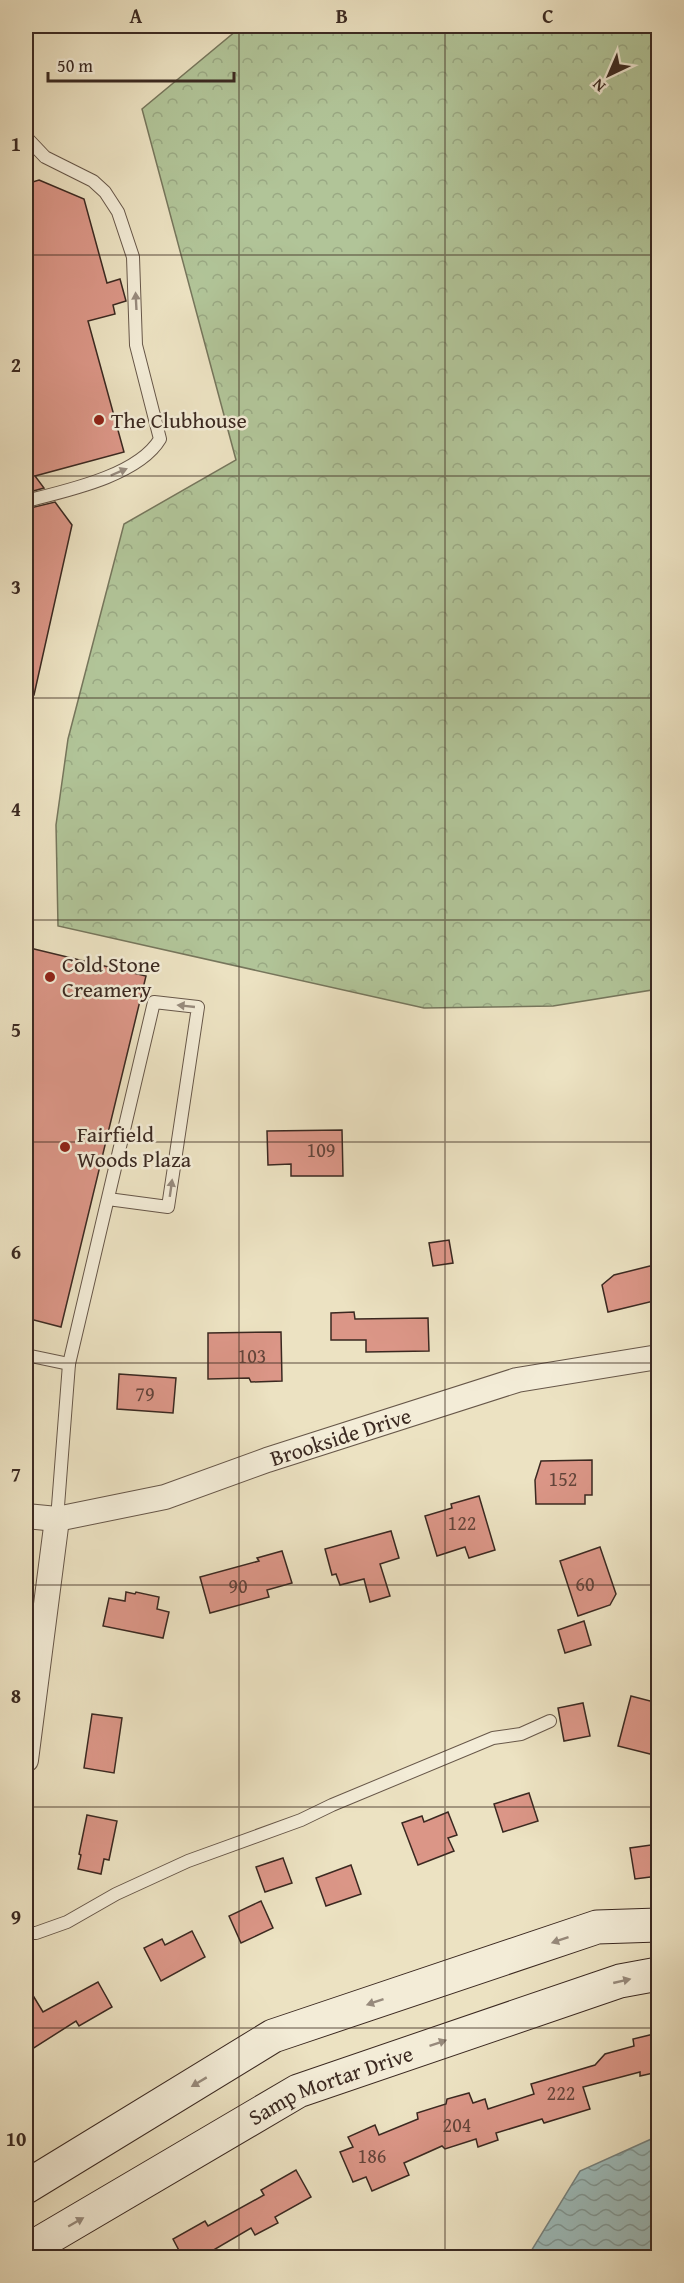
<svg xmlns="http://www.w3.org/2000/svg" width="684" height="2283" font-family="'Gentium Book Plus',serif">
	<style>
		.forest { fill: url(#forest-crowns); stroke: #76765c; stroke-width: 1.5 }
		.water { fill: url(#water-waves); stroke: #75817e; stroke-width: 1.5 }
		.building { fill: #db9687; stroke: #3b2921; stroke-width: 1.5 }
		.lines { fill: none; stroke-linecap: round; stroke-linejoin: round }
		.service-casing { stroke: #675749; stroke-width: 14 }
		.minor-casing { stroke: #675749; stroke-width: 26 }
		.secondary-casing { stroke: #3b2921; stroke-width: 35 }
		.service { stroke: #f3ecd7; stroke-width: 12 }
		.minor { stroke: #f3ecd7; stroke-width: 24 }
		.secondary { stroke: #f3ecd7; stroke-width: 33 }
		.oneway { fill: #978a7c }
		.grid { fill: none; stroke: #3b2921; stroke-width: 1.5; stroke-opacity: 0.55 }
		.poi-dot { fill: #8f2418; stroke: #f3ecd7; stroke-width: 2 }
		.labels { text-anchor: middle; stroke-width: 5; stroke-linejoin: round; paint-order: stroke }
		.number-label { font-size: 20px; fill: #63443a }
		.poi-label { font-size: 22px; fill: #3b2921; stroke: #f3ecd7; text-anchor: start }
		.street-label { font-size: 22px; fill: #3b2921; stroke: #f3ecd7 }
		.neatline { fill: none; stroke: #3b2921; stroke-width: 2 }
		.grid-label { font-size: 20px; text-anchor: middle; font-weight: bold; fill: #3b2921 }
	</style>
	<defs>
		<pattern id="forest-crowns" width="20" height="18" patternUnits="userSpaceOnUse" patternTransform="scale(1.5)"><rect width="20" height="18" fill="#b1c498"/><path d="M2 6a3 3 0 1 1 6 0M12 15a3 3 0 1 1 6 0" fill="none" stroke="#99a883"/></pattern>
		<pattern id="water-waves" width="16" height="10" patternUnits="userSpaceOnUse" patternTransform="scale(1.5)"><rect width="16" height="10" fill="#9cbcbc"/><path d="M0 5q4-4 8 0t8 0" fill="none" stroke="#809998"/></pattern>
	</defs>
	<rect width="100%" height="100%" fill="#ece2c2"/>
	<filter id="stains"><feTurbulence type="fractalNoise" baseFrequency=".00333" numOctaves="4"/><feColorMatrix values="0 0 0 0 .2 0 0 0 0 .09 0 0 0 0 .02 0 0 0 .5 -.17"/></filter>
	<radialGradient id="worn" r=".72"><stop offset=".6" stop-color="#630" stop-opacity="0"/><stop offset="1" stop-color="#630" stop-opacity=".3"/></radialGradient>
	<!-- forest -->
	<path class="forest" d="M242,26H658V989L553,1006L424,1008L58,926L56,825L68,739L124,524L236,460L142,109Z"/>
	<!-- water -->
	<path class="water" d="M658,2136V2257H523L530,2253L580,2171Z"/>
	<!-- building -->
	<g class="building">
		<path d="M39,180L84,199L107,283L120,279L126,301L113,305L115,314L88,321L124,452L35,476L44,488L26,493V184Z"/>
		<path d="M55,502L72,525L34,695H26V509Z"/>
		<path d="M30,948L146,976L61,1327L26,1318V966Z"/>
		<path d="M342,1130L343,1176H291V1164L268,1165L267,1131Z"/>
		<path d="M449,1240L453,1263L433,1266L429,1243Z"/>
		<path d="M658,1264V1300L608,1312L602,1285L614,1275Z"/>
		<path d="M354,1312L355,1319L428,1318L429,1351L366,1352V1340H331V1313Z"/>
		<path d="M281,1332L282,1381L251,1382L249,1378L208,1379V1333Z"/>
		<path d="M119,1374L176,1378L173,1413L117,1409Z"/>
		<path d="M592,1460V1495H585V1504H536L535,1480L541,1461Z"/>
		<path d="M479,1496L495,1550L469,1558L465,1547L437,1556L425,1516L452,1508L451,1504Z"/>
		<path d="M391,1531L399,1558L380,1564L390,1596L370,1602L364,1579L340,1585L336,1574L332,1575L325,1549Z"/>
		<path d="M600,1547L616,1594L610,1605L578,1616L560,1561Z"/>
		<path d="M282,1551L292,1583L267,1590L269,1597L210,1613L200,1577L259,1561L257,1558Z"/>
		<path d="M126,1592L135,1594L136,1592L159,1597L157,1609L169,1612L163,1638L103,1626L109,1598L125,1601Z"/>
		<path d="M584,1621L591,1645L565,1653L558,1630Z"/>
		<path d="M631,1696L658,1703V1756L618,1746Z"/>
		<path d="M583,1703L590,1736L564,1741L558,1708Z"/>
		<path d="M92,1714L122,1718L114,1773L84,1768Z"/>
		<path d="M529,1793L538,1821L503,1832L494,1804Z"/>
		<path d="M448,1812L457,1835L448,1838L454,1851L418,1865L402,1823L422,1816L424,1822Z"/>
		<path d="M87,1815L117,1821L109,1860L104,1859L101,1874L78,1869L81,1855L79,1854Z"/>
		<path d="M658,1844V1876L635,1879L630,1848Z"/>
		<path d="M283,1858L292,1883L265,1892L256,1867Z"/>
		<path d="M351,1865L361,1894L326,1906L316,1878Z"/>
		<path d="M261,1901L273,1928L241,1943L229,1916Z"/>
		<path d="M192,1931L205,1957L161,1981L144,1948L162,1939L165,1945Z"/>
		<path d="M98,1982L112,2007L79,2026L76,2021L26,2053V1984L43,2012Z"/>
		<path d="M658,2033V2072L640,2076V2072L583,2087L590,2109L544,2123L542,2119L496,2133L498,2140L478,2147L476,2139L445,2149L442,2146L404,2163L409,2175L372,2191L366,2177L353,2182L340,2152L353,2147L348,2137L375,2125L379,2135L418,2119L417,2113L446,2104L447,2099L469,2093L473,2103L485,2099L488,2109L534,2094L531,2084L595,2065L605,2054L634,2046L633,2039Z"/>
		<path d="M296,2170L311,2197L275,2217L278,2223L255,2235L251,2228L200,2258H183L173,2239L205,2221L208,2226L264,2195L261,2190Z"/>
	</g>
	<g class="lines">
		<defs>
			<g id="service">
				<path d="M26,137L45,157L93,181L105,192L118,212L133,257L136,345L160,439C138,476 65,491 26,501"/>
				<path d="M26,1355L69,1364"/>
				<path d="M57,1519L69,1364L154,1002L198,1007L168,1207L108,1199"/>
				<path d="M26,1933H36L67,1922L116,1894L188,1861L301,1820L332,1805L493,1738L521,1734L550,1721"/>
			</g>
			<g id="minor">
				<path id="s1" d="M26,1516L57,1519L165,1497L267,1460L517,1380L658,1357"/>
				<path d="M26,1760L57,1519"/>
			</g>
			<g id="secondary">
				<path d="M26,2187L273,2036L597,1927L658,1925"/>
				<path id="s2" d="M26,2251L298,2091L620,1981L658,1974"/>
			</g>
		</defs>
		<!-- service casing -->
		<use href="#service" class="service-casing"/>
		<!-- minor casing -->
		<use href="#minor" class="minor-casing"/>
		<!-- secondary casing -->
		<use href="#secondary" class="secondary-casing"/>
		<!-- service -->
		<use href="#service" class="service"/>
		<!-- minor -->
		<use href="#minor" class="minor"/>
		<!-- secondary -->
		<use href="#secondary" class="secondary"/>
	</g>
	<!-- one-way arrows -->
	<defs><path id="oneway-solid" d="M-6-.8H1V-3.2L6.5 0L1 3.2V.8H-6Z" transform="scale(1.5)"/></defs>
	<g class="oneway">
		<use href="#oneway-solid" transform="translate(136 301) rotate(-93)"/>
		<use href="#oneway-solid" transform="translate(119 472) rotate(-23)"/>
		<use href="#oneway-solid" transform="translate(186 1006) rotate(-174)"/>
		<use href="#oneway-solid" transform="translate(171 1188) rotate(-82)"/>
		<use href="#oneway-solid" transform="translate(560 1940) rotate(161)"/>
		<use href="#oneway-solid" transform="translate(622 1981) rotate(-13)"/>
		<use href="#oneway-solid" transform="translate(375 2002) rotate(161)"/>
		<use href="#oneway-solid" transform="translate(438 2043) rotate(-19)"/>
		<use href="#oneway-solid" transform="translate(199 2082) rotate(149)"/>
		<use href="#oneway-solid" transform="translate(76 2222) rotate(-30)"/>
	</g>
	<!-- grid -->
	<path class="grid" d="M239,26V2258M445,26V2258M26,255H658M26,476H658M26,698H658M26,920H658M26,1142H658M26,1363H658M26,1585H658M26,1807H658M26,2028H658"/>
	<!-- markers -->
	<g class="poi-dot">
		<circle cx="99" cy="420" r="6"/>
		<circle cx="50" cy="977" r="6"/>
		<circle cx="65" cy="1147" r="6"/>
	</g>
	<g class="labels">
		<!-- number labels -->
		<g class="number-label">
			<text x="321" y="1157">109</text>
			<text x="252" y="1363">103</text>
			<text x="145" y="1401">79</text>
			<text x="563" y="1486">152</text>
			<text x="462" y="1530">122</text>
			<text x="585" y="1591">60</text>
			<text x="238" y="1593">90</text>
			<text x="561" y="2100">222</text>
			<text x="457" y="2132">204</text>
			<text x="372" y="2163">186</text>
		</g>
		<!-- poi labels -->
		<g class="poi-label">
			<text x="111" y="428">The Clubhouse</text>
			<text x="62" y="972">Cold Stone<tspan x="62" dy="25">Creamery</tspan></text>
			<text x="77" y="1142">Fairfield<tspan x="77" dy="25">Woods Plaza</tspan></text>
		</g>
		<!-- street labels -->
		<g class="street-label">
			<text dy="8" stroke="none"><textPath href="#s1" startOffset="327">Brookside Drive</textPath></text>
			<text dy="8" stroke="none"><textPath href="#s2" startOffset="348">Samp Mortar Drive</textPath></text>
		</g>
	</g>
	<!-- margin -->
	<rect width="684" height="2283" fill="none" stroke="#ece2c2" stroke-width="66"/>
	<!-- north arrow -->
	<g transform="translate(609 75) rotate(224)" stroke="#f3ecd7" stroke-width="4.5" paint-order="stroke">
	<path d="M0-4.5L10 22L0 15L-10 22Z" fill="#3b2921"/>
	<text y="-9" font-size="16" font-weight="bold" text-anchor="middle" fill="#3b2921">N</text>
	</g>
	<!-- scale -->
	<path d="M48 72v9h186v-9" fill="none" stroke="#3b2921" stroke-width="3"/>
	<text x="57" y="72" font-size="18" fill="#3b2921" stroke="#f3ecd7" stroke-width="4.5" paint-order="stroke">50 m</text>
	<rect x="33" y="33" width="618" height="2217" class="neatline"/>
	<g class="grid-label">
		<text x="136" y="23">A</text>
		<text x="342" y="23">B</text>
		<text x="548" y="23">C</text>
		<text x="16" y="151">1</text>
		<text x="16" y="372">2</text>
		<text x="16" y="594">3</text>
		<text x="16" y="816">4</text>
		<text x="16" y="1037">5</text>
		<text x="16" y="1259">6</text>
		<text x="16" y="1481">7</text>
		<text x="16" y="1703">8</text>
		<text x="16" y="1924">9</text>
		<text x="16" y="2146">10</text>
	</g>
	<rect width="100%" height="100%" filter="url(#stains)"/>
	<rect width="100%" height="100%" fill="url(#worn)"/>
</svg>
